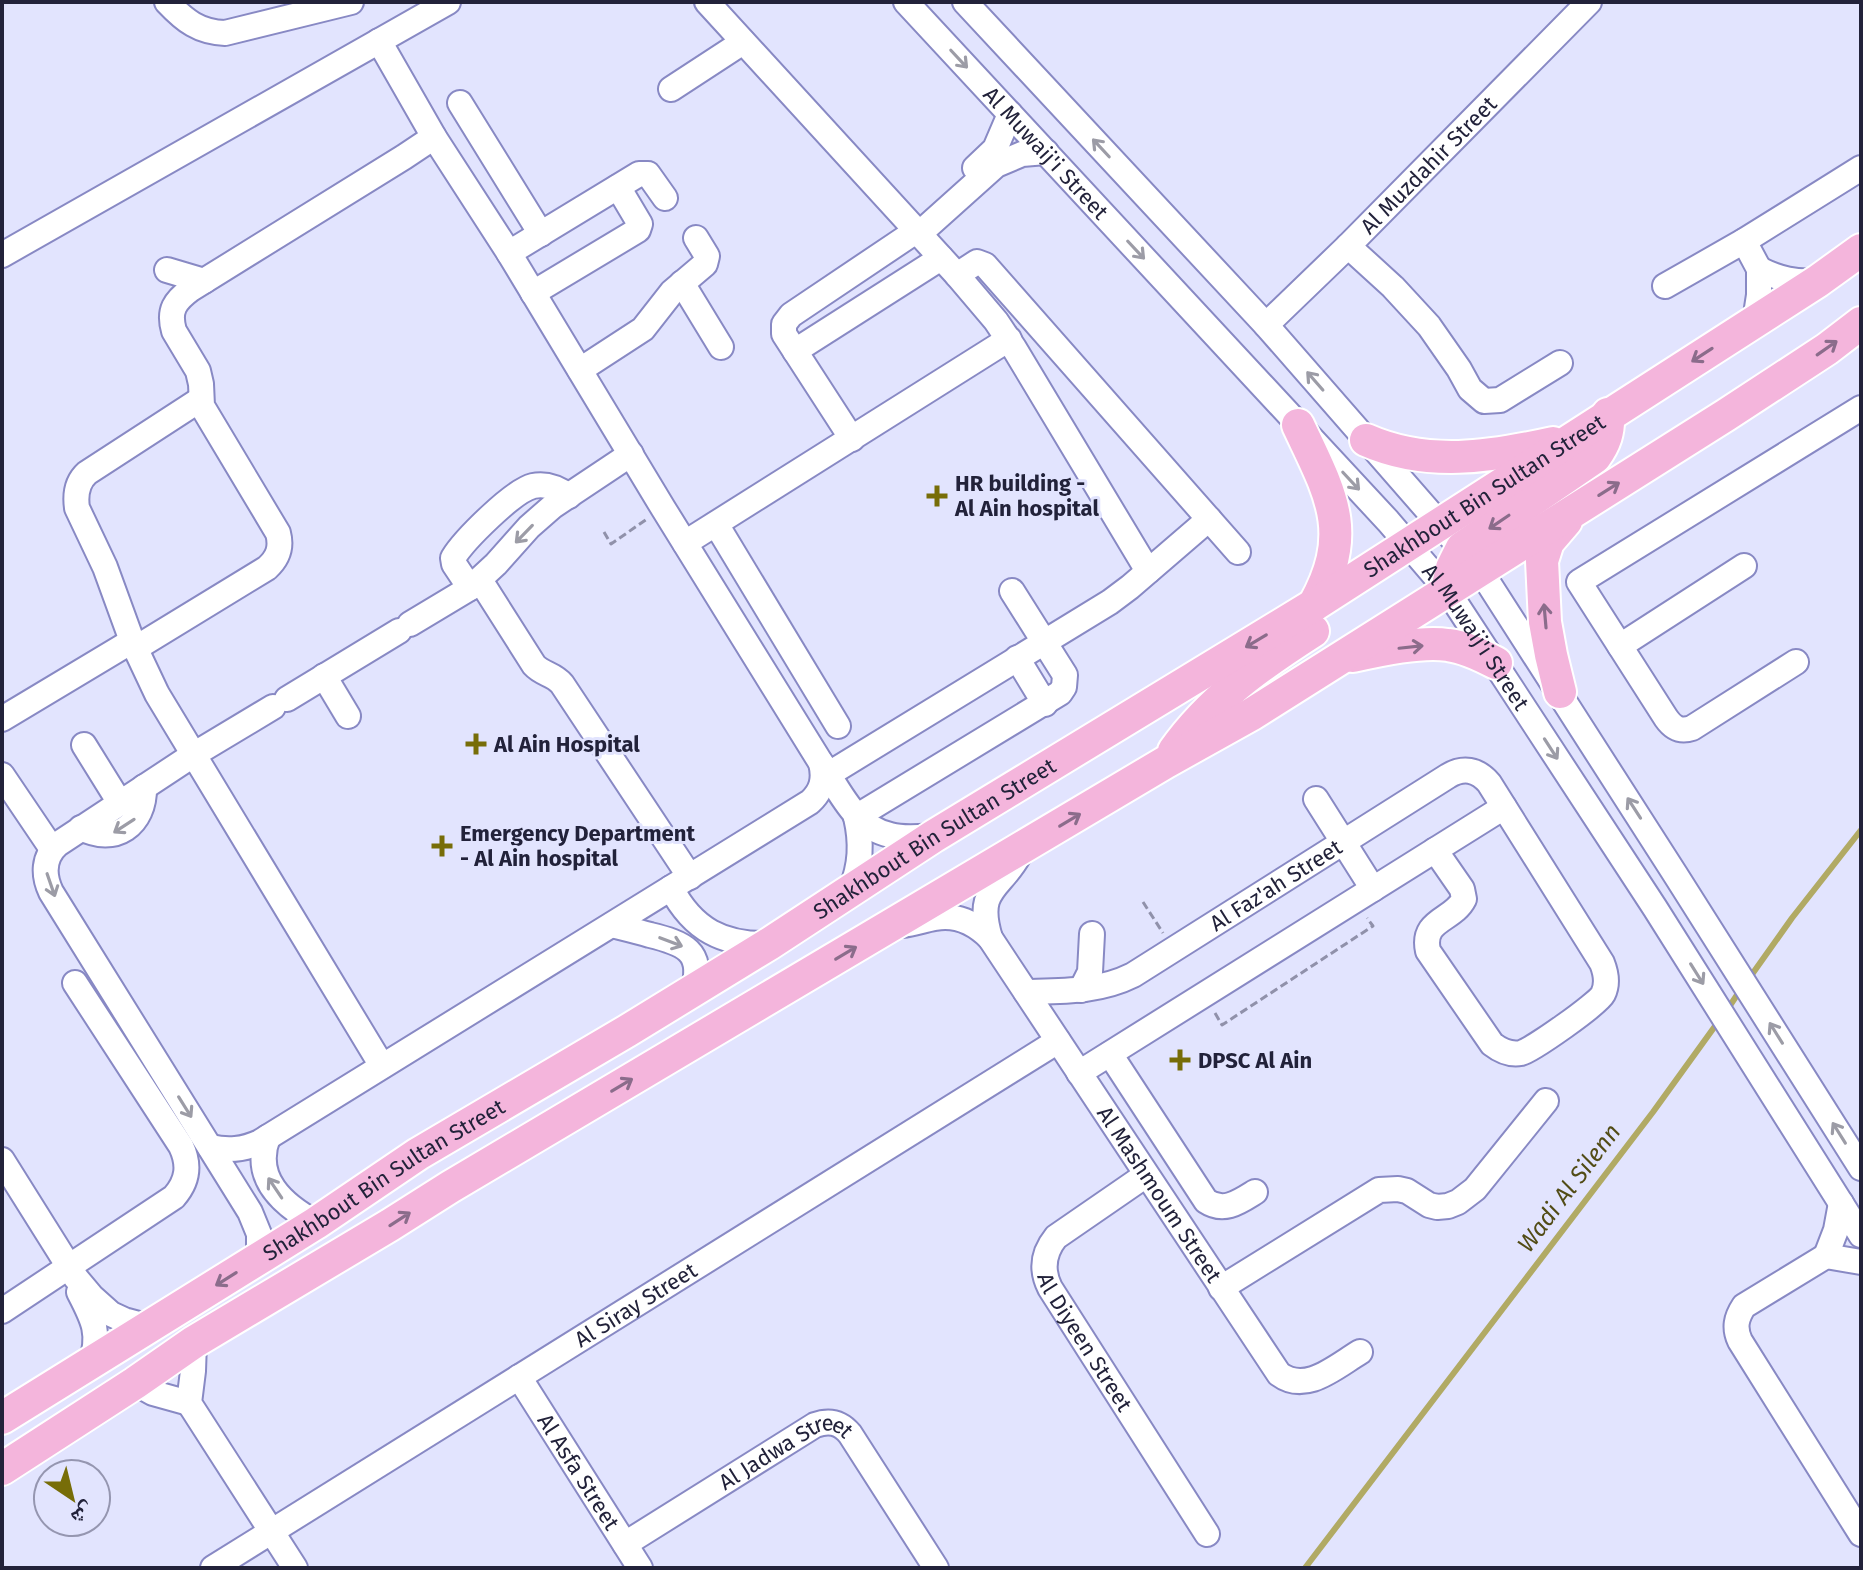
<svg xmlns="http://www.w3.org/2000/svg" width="1863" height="1570" font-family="'Fira Sans','Noto Naskh Arabic',sans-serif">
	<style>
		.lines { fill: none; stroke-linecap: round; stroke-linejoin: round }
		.stream { stroke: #b1aa64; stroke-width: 6 }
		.minor-casing { stroke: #8889c4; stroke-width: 28 }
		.major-casing { stroke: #fff; stroke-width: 36 }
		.path { stroke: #9091aa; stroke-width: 3; stroke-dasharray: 8 4; stroke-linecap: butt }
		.minor { stroke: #fff; stroke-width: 24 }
		.major { stroke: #f4b5dc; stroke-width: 32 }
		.oneway { stroke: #9c9ca6 }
		.oneway2 { stroke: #8b6c8b }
		.poi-dot { fill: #776d08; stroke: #e2e4fe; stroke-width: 3 }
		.labels { text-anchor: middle; stroke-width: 6; stroke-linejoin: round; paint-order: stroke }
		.street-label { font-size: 22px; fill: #22223a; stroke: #e2e4fe }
		.poi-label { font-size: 22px; font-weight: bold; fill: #22223a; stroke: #e2e4fe; text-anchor: start }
		.water-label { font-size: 24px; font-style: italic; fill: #524c16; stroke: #e2e4fe }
	</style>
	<rect width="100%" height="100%" fill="#e2e4fe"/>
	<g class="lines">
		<!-- stream -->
		<g class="stream">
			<path d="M1748,980L1792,918L1861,830"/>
			<path d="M1727,1010L1741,989"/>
			<path d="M1305,1568L1653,1112L1718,1022"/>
		</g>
		<defs>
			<g id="minor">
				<path d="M167,2C185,21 199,32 225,33L351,2"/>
				<path d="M707,2L957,275L996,321L1014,348L1148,571"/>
				<path id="s1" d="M906,2L1388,521L1447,590L1655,908L1861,1235"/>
				<path d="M965,2L1266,325L1480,570L1675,874L1861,1168"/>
				<path d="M671,89L743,42"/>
				<path d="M460,103L541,234"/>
				<path d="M975,168L995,149L1010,114"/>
				<path d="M919,234L996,165L1022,154L1046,152"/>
				<path d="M1744,241L1759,269V295L1755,321"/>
				<path d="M1348,246L1393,287L1429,326L1459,369L1470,389L1484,401L1500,400L1560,363"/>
				<path d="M509,253L639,174H648L665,198"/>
				<path d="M2,255L448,2"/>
				<path d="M1759,269C1779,279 1796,283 1818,281"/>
				<path d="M167,270L204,281"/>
				<path d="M957,275L977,262L985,265L1238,552"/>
				<path d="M682,283L721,347"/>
				<path d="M1665,286L1744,241L1861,168"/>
				<path d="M533,293L638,230L640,224L618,187"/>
				<path id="s2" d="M1266,325L1348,246L1589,2"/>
				<path d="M795,351L941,258"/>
				<path d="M580,370L643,329L672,292L705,264L707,256L696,238"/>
				<path d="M201,399L87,473C77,482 75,494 77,508L105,567L132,641L157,694L382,1066"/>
				<path d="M852,439L784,334V324L791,315L916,231"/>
				<path d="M716,524L838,726"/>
				<path d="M685,543L1009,339"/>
				<path d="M480,580L534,665C542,674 554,674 562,684L690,877"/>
				<path d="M470,588L454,564L453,558C464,540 513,491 533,486C546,483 558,488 569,496"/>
				<path d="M410,624L470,588L496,564L529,527L553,506L631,454"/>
				<path d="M1620,646L1744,566"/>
				<path d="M136,648L267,568C278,558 282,548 278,533L202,406L201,384L198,371L174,331C168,310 175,301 191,289L404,157L434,137"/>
				<path d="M1017,658L1045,704"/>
				<path d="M1796,662L1692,728C1680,732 1673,728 1666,718L1579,582L1861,408"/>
				<path d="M324,676L348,716"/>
				<path d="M287,699L399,631"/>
				<path d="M2,719L132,641"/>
				<path d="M84,745L120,803"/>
				<path d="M821,763C840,791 854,827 890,835C904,839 920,837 934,836"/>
				<path d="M829,774L1110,602L1130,587L1209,519"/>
				<path d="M2,775L52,849"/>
				<path d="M1316,799L1373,889"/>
				<path d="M856,817L1060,693L1064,687L1065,675L1012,591"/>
				<path d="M81,828C115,846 145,825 144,787"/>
				<path d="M671,888C693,930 723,945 769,944"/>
				<path d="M851,890C861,865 862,843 856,817"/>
				<path d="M612,925C624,928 637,931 650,935C683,943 705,951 693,990"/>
				<path id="s3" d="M902,925C914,924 923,920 935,918C956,914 975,923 990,938L1279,1374C1306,1394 1335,1367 1360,1352"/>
				<path d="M990,938C975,888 1000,890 1019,855"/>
				<path d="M1081,990L1090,972L1092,934"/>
				<path id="s4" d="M1026,992C1063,991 1099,992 1133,975L1448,776C1463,767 1477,769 1489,783L1602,963C1606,973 1608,984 1603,994C1598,1004 1532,1050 1521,1053C1510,1055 1501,1051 1492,1044L1428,951C1421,919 1453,921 1464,899L1462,889L1435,850"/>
				<path d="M1110,1054L1206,1201C1224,1213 1239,1202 1255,1192"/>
				<path d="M1079,1073L1504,807"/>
				<path d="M268,1137C252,1178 283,1205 316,1223"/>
				<path d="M210,1147C228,1151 243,1150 260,1142L810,802C822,791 825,779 821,763L663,508L509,253L434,137L379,41"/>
				<path d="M2,1160L76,1278L92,1297L111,1314L124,1320L150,1327"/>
				<path id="s5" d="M1146,1175L1056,1237C1043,1253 1041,1270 1050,1288L1207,1534"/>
				<path d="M1826,1256L1836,1230L1841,1203"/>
				<path d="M259,1259V1234L250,1212L51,892C43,875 43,857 58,844L193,755L273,707"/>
				<path d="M1861,1262L1826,1256L1744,1306C1736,1318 1734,1328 1740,1341L1861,1534"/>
				<path d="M1221,1288L1379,1190L1398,1189L1407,1191L1429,1205L1437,1207L1448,1206L1458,1202L1475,1189L1546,1101"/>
				<path d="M79,1292C93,1319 101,1333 91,1364"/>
				<path d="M2,1311L174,1197C188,1181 190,1165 181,1146L75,983"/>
				<path d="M194,1342L193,1371L189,1403L295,1568"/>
				<path id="s6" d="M519,1377L640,1568"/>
				<path d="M135,1383L153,1393L189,1403"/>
				<path id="s7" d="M625,1544L815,1425C829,1420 840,1422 850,1434L936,1568"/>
				<path id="s8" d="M213,1568L1058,1041"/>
			</g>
			<g id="major">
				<path d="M1298,425C1330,493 1355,532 1314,605"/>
				<path d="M1366,440C1427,467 1490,457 1553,443"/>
				<path d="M1447,590L1452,568L1462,548L1595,457C1605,443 1609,432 1608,414"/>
				<path d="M1353,656C1380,650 1421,641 1448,645C1465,647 1481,655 1496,663"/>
				<path d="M1560,692L1551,655L1545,622L1542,561L1548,542L1566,521"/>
				<path d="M1174,751C1210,700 1260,665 1313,631"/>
				<path id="s9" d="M2,1418L316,1223L418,1154L627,1031L769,944L934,836L1314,605L1818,281L1861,250"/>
				<path d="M2,1469L135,1383L194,1342L390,1225L450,1187L1166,762L1252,714L1726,415L1827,349L1861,323"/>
			</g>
		</defs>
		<!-- minor casing -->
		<use href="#minor" class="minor-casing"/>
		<!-- major casing -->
		<use href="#major" class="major-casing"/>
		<!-- path -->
		<g class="path">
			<path d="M604,532L611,544L647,519"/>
			<path d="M1143,902L1163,933"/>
			<path d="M1215,1013L1222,1025L1373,926L1367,918"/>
		</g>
		<!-- minor -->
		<use href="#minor" class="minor"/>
		<!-- major -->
		<use href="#major" class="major"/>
	</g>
	<!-- one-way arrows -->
	<defs><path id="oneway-shaft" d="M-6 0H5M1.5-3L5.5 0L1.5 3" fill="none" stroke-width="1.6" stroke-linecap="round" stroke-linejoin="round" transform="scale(2)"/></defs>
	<g class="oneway">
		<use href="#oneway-shaft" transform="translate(959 59) rotate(47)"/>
		<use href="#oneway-shaft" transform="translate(1101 148) rotate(-133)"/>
		<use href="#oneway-shaft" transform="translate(1136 250) rotate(47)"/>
		<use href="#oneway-shaft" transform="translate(1315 381) rotate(-131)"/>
		<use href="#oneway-shaft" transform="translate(1351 481) rotate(47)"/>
		<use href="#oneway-shaft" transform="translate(524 534) rotate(134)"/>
		<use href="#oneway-shaft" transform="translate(1551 749) rotate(57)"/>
		<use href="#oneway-shaft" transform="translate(1634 808) rotate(-123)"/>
		<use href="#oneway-shaft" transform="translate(124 826) rotate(147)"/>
		<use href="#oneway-shaft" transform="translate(51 885) rotate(71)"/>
		<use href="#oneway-shaft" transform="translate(671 942) rotate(21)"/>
		<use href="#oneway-shaft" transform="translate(1697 974) rotate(58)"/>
		<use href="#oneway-shaft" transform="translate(1776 1033) rotate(-122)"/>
		<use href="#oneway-shaft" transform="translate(185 1107) rotate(58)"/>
		<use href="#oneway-shaft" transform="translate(1839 1133) rotate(-122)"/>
		<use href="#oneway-shaft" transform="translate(275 1188) rotate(-124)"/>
	</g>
	<g class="oneway2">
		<use href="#oneway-shaft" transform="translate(1827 348) rotate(-35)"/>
		<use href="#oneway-shaft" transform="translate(1702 355) rotate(147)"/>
		<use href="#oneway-shaft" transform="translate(1609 489) rotate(-32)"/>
		<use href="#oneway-shaft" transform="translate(1499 522) rotate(146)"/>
		<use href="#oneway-shaft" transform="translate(1545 616) rotate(-95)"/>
		<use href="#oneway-shaft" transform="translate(1256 641) rotate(149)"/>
		<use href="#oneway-shaft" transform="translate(1411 647) rotate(-6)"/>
		<use href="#oneway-shaft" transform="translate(1070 820) rotate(-31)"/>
		<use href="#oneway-shaft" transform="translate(846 953) rotate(-31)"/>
		<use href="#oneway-shaft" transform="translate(622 1085) rotate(-31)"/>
		<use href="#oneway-shaft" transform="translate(400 1219) rotate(-33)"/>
		<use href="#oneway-shaft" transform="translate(226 1279) rotate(148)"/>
	</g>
	<!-- markers -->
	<g class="poi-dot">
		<path d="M933 484h8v8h8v8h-8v8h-8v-8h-8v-8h8z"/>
		<path d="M472 732h8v8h8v8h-8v8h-8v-8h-8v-8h8z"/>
		<path d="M438 834h8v8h8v8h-8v8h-8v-8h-8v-8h8z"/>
		<path d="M1176 1048h8v8h8v8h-8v8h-8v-8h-8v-8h8z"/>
	</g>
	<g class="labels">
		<!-- street labels -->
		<g class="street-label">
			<text dy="8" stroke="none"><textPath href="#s1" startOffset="206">Al Muwaij'i Street</textPath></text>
			<text dy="8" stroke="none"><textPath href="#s2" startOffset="228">Al Muzdahir Street</textPath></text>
			<text dy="8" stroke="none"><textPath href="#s9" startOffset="1746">Shakhbout Bin Sultan Street</textPath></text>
			<text dy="8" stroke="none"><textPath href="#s1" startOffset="854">Al Muwaij'i Street</textPath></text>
			<text dy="8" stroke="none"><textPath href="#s9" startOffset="1098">Shakhbout Bin Sultan Street</textPath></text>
			<text dy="8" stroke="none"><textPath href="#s4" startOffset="278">Al Faz'ah Street</textPath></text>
			<text dy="8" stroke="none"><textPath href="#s9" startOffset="450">Shakhbout Bin Sultan Street</textPath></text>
			<text dy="8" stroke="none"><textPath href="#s3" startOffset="402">Al Mashmoum Street</textPath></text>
			<text dy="8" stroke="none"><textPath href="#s8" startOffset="498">Al Siray Street</textPath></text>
			<text dy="8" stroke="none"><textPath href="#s5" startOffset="228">Al Diyeen Street</textPath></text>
			<text dy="8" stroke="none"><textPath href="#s7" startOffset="188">Al Jadwa Street</textPath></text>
			<text dy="8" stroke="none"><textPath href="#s6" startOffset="112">Al Asfa Street</textPath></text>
		</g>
		<!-- poi labels -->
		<g class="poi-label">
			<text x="955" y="491">HR building -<tspan x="955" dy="25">Al Ain hospital</tspan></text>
			<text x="494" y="752">Al Ain Hospital</text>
			<text x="460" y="841">Emergency Department<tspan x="460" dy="25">- Al Ain hospital</tspan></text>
			<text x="1198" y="1068">DPSC Al Ain</text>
		</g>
		<!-- water labels -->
		<g class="water-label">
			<text transform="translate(1569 1188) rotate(-53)" y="8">Wadi Al Silenn</text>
		</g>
	</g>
	<!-- border -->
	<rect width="1863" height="1570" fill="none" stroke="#22223a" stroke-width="8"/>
	<!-- north arrow -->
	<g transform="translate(72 1498) rotate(145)"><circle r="38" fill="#e2e4fe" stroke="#9596b0" stroke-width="2"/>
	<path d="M0-6L14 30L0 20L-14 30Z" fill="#776d08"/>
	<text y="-12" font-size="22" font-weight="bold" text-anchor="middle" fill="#22223a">ش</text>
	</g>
</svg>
